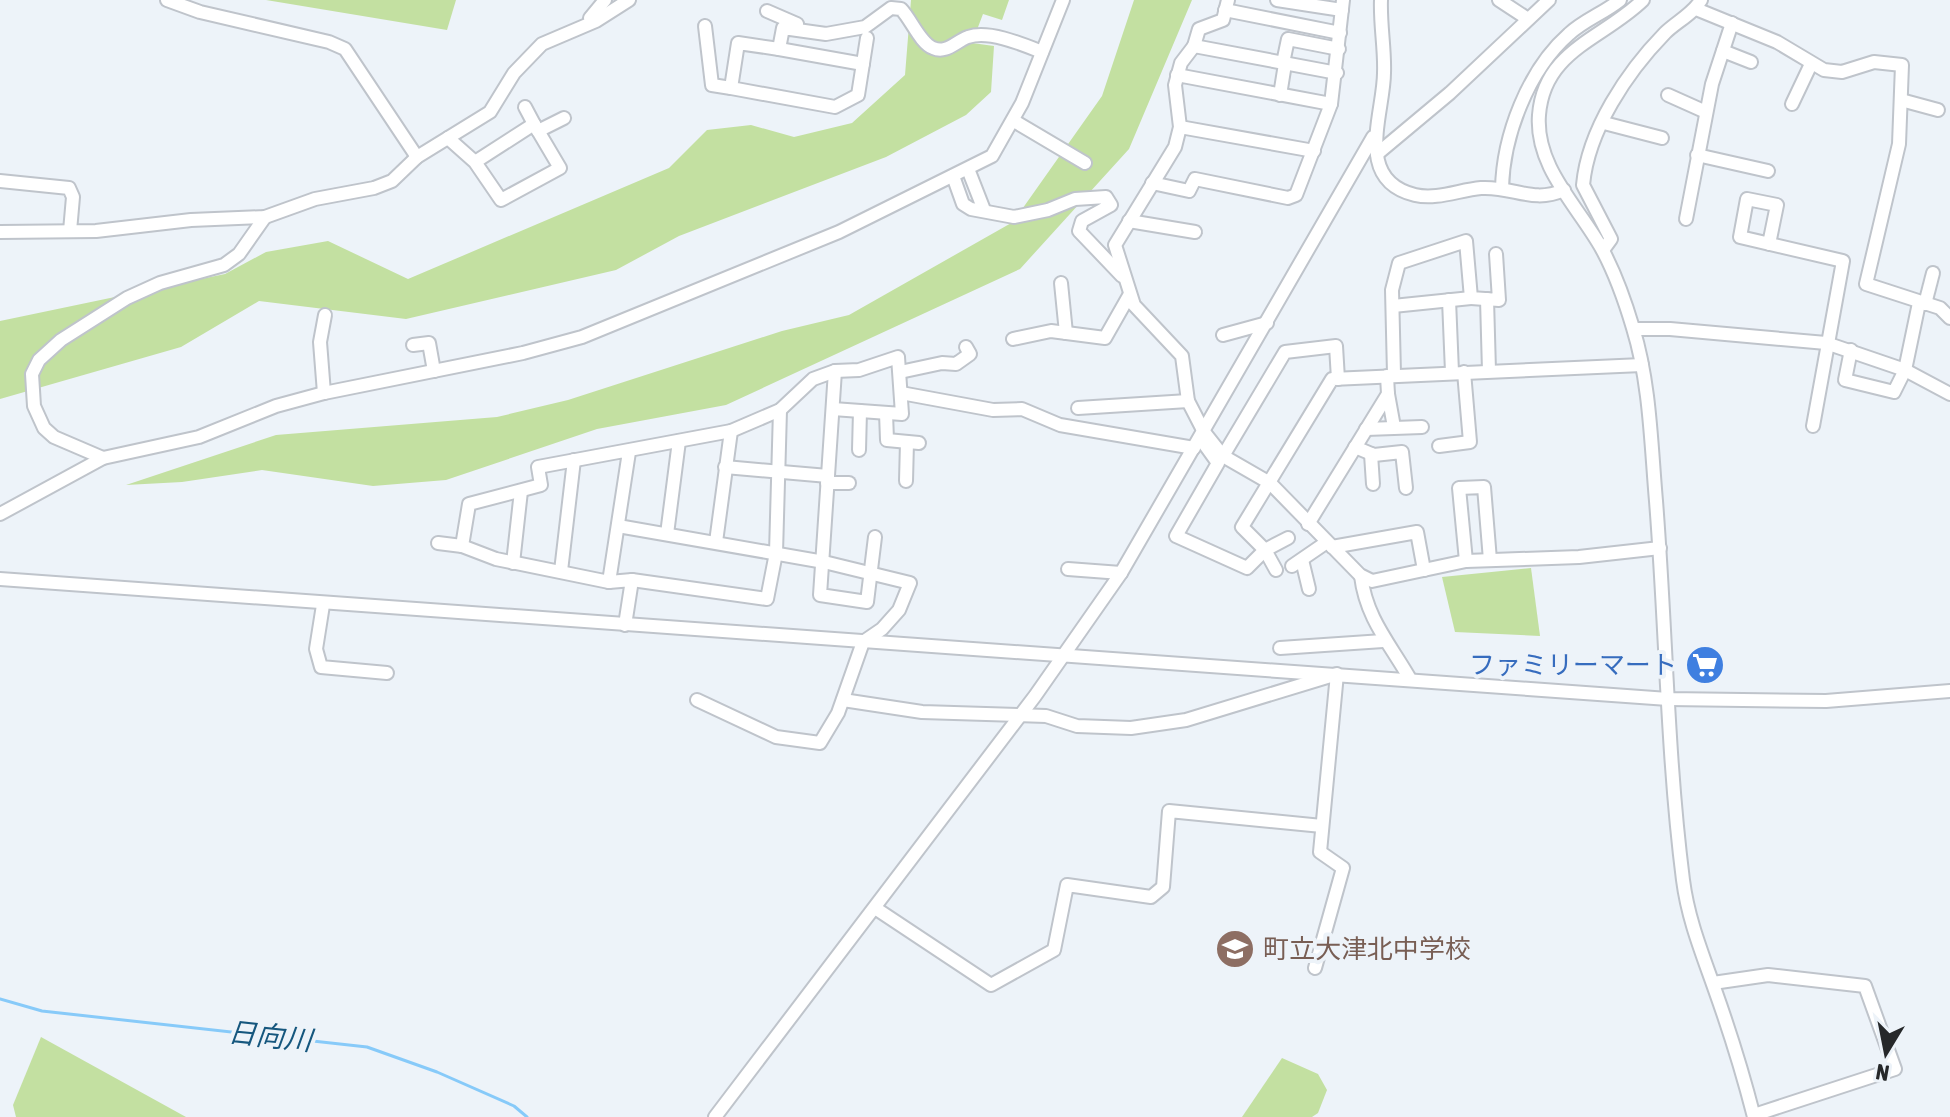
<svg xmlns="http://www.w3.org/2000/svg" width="1950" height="1117" font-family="'Asap Condensed','Noto Sans JP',sans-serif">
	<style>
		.green { fill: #c3e0a1 }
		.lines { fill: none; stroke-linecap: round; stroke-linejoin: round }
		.stream { stroke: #87caf9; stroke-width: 3 }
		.minor-casing { stroke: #bfc4cb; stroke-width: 16 }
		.minor { stroke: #fff; stroke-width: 12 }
		.labels { text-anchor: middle; stroke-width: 8; stroke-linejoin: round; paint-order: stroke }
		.shop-label { font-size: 26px; fill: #366cbe; stroke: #edf3f9; text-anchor: end }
		.education-label { font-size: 26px; fill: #785e54; stroke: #edf3f9; text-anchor: start }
		.water-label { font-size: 28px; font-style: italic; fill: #16577e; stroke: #edf3f9 }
	</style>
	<rect width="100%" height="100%" fill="#edf3f9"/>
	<!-- green -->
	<g class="green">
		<path d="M266,0H456L447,30Z"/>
		<path d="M911,0H1009L1002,20L983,14L972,43L994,46L991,92L966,115L886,157L679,236L616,270L406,319L259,301L181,347L0,399V321L225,274L266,252L328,241L408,279L669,168L707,130L751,125L794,137L852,123L905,75Z"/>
		<path d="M1134,0H1192L1129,149L1020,269L726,405L597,429L446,480L373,486L262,470L182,482L126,485L276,435L497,417L568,400L782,331L849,315L1013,222L1102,96Z"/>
		<path d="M1531,568L1540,636L1455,632L1442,577Z"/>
		<path d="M41,1037L186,1117H16L13,1105Z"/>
		<path d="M1282,1058L1318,1074L1327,1090L1318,1113L1312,1117H1242Z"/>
	</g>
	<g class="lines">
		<!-- stream -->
		<path class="stream" d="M0,999L42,1011L367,1047L437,1072L514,1106L527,1117"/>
		<defs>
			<g id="minor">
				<path d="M167,0L200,12L329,42L345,49L417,157"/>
				<path d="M1228,0L1223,20L1199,29L1194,46L1337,73"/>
				<path d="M1277,0L1342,10"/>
				<path d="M1381,0C1380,25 1385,49 1384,73C1384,113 1353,180 1415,195C1437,200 1459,190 1481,188C1514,186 1532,204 1564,190"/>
				<path d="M1499,0L1528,19"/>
				<path d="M1643,0C1603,39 1544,50 1539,115C1535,167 1578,206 1602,249C1615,273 1625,301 1633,328C1650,383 1651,444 1656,501C1666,627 1667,755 1683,880C1688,919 1702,953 1715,990C1730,1032 1743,1074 1754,1117"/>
				<path d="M1696,9L1777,42L1824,70L1842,72L1874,62L1902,65L1899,144L1866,284L1940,308L1950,318"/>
				<path d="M1225,10L1340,33"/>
				<path d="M767,11L797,24"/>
				<path d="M590,18L605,0"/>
				<path d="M705,26L712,85L731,88"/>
				<path d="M867,38L858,95L835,107L731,88L738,43L779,49L783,28L826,34L865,27L891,8L901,9C911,19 920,43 933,48C946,54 955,42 968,37C989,30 1022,44 1042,52"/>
				<path d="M1194,46L1181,63L1175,85L1180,127L1175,147L1115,245L1134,305L1182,356L1188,401L1204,432L1223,456L1270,483L1360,575L1372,581L1466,561L1579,557L1660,548"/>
				<path d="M779,49L863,64"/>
				<path d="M1723,51L1751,62"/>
				<path d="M1283,63L1288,39L1339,49"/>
				<path d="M1177,75L1331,104"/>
				<path d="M1280,95L1285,64"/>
				<path d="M1668,95L1706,112"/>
				<path d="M1901,100L1938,110"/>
				<path d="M1792,104L1811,64"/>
				<path d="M525,107L534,124"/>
				<path d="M1014,121L1085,163"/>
				<path d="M1604,123L1662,138"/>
				<path d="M1180,127L1314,151"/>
				<path d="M538,131L564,118"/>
				<path d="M448,138L475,162L501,200L560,168L534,124L475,162"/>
				<path d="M1377,154L1450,93L1549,0"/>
				<path d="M1697,155L1768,171"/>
				<path d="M968,169L984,210"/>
				<path d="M953,176L963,204L971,209L1014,217L1048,210L1075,199L1106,197L1111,205L1082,221L1079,231L1122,276"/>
				<path d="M0,181L69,188L73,197L70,231"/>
				<path d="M1152,183L1189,191L1195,179L1288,198L1296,195L1331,104L1343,0"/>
				<path d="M1502,189C1503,136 1528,70 1569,34C1584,20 1604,13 1620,0"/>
				<path d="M1686,219L1712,84L1732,23"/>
				<path d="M1129,221L1195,232"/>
				<path d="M0,232L96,231L191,220L265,217L315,199L374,188L392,181L417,157L490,112L514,73L542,44L596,21L629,0"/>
				<path d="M1769,244L1777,205L1747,199L1740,237L1843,261L1813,426"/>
				<path d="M1603,250L1611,239L1583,185C1588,130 1627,72 1665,33C1676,22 1693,14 1701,0"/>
				<path d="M1061,283L1066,333"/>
				<path d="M1487,299L1489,371"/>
				<path d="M1449,300L1452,372"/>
				<path d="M1925,304L1933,273"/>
				<path d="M1393,306L1471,298"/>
				<path d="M1634,329H1670L1826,343L1905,370L1950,394"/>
				<path d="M1223,335L1267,323"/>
				<path d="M1013,339L1051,331L1105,338L1130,294"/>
				<path d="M413,345L429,343L434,371"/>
				<path d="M1851,350L1845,380L1894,392L1905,370L1919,303"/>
				<path d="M835,371L820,595L867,602L875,537"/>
				<path d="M900,372L942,363L956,364L970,354L966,347"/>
				<path d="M1394,374L1392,290L1399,263L1466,241L1471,298L1499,300L1496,254"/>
				<path d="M324,393L320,342L325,315"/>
				<path d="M901,393L993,410L1022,409L1060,425L1194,448"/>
				<path d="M1388,394L1394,427"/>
				<path d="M1078,408L1188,401"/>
				<path d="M886,413L887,440L919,443"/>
				<path d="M1366,429L1422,427"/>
				<path d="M1200,438L1218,463L1176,536L1247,568L1265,550L1288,538"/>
				<path d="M1439,446L1470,442L1464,372"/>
				<path d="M1355,447L1374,455L1402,452L1406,488"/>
				<path d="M859,450L860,411"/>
				<path d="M629,452L609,582L496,559L462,546L469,504L541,485L538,467L731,431L780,410L813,379L835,371L859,370L898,357L902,414L833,409"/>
				<path d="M1371,454L1373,484"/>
				<path d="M1223,456L1285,352L1336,346L1338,379"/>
				<path d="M103,458L54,437L44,428L34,406L32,374L39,360L61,340L127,298L160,283L224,265L239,254L265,217"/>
				<path d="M725,467L828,476"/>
				<path d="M906,481L907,442"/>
				<path d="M827,483H849"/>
				<path d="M0,514L103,458L199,437L276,406L324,393L523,353L582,337L839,232L992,156L1022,103L1063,0"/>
				<path d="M1308,524L1388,394L1387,376"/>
				<path d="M618,526L824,562L910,583L899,610L882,629L863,642L838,713L820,743L776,737L697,700"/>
				<path d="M667,534L679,441"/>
				<path d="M716,542L731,431"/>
				<path d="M438,543L462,546"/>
				<path d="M1332,547L1417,532L1424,570"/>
				<path d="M1302,560L1309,589"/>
				<path d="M1466,561L1459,488L1484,487L1490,560"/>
				<path d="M513,563L521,491"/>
				<path d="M1292,566L1327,542"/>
				<path d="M1068,569L1121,573"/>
				<path d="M1276,570L1265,550L1242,527L1332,379L1642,365"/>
				<path d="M561,571L574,460"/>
				<path d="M1361,576C1366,618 1390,644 1410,679"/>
				<path d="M0,579L1668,699L1826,701L1950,691"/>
				<path d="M632,580L767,599L776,553L780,410"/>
				<path d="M609,582L632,580L625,625"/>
				<path d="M323,605L316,649L321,667L387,673"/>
				<path d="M1280,648L1383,641"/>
				<path d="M843,700L922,712L1046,716L1077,726L1131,728L1186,720L1337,674L1320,852L1343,868L1315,968"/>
				<path d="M875,908L991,985L1054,950L1067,885L1151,897L1163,887L1169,811L1322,826"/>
				<path d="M1713,983L1768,975L1865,986L1895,1069L1754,1115"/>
				<path d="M715,1117L1035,696L1121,573L1373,137"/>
			</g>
		</defs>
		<!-- minor casing -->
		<use href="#minor" class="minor-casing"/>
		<!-- minor -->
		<use href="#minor" class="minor"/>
	</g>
	<!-- icons -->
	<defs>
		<symbol id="supermarket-disc" viewBox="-11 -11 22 22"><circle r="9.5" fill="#3f7fe0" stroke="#edf3f9"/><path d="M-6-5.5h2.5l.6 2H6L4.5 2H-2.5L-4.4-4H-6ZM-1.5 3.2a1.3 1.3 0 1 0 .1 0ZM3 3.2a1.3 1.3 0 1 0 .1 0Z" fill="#fff"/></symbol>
		<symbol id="school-disc" viewBox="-11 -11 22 22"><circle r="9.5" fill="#8d6e63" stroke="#edf3f9"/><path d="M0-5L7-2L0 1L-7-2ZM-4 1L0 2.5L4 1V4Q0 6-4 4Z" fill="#fff"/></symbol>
	</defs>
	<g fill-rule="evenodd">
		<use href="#supermarket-disc" x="1683" y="643" width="44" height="44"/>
		<use href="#school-disc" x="1213" y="927" width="44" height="44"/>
	</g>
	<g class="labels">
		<!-- shop labels -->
		<g class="shop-label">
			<text x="1677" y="674">ファミリーマート</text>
		</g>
		<!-- education labels -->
		<g class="education-label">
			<text x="1263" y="958">町立大津北中学校</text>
		</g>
		<!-- water labels -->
		<g class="water-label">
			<text transform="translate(270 1036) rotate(6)" y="10">日向川</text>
		</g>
	</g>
	<!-- north arrow -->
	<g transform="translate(1886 1053) rotate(190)" stroke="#edf3f9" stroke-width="6" paint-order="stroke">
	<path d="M0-6L14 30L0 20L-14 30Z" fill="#26282a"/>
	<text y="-12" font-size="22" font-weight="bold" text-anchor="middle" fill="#26282a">N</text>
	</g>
</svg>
